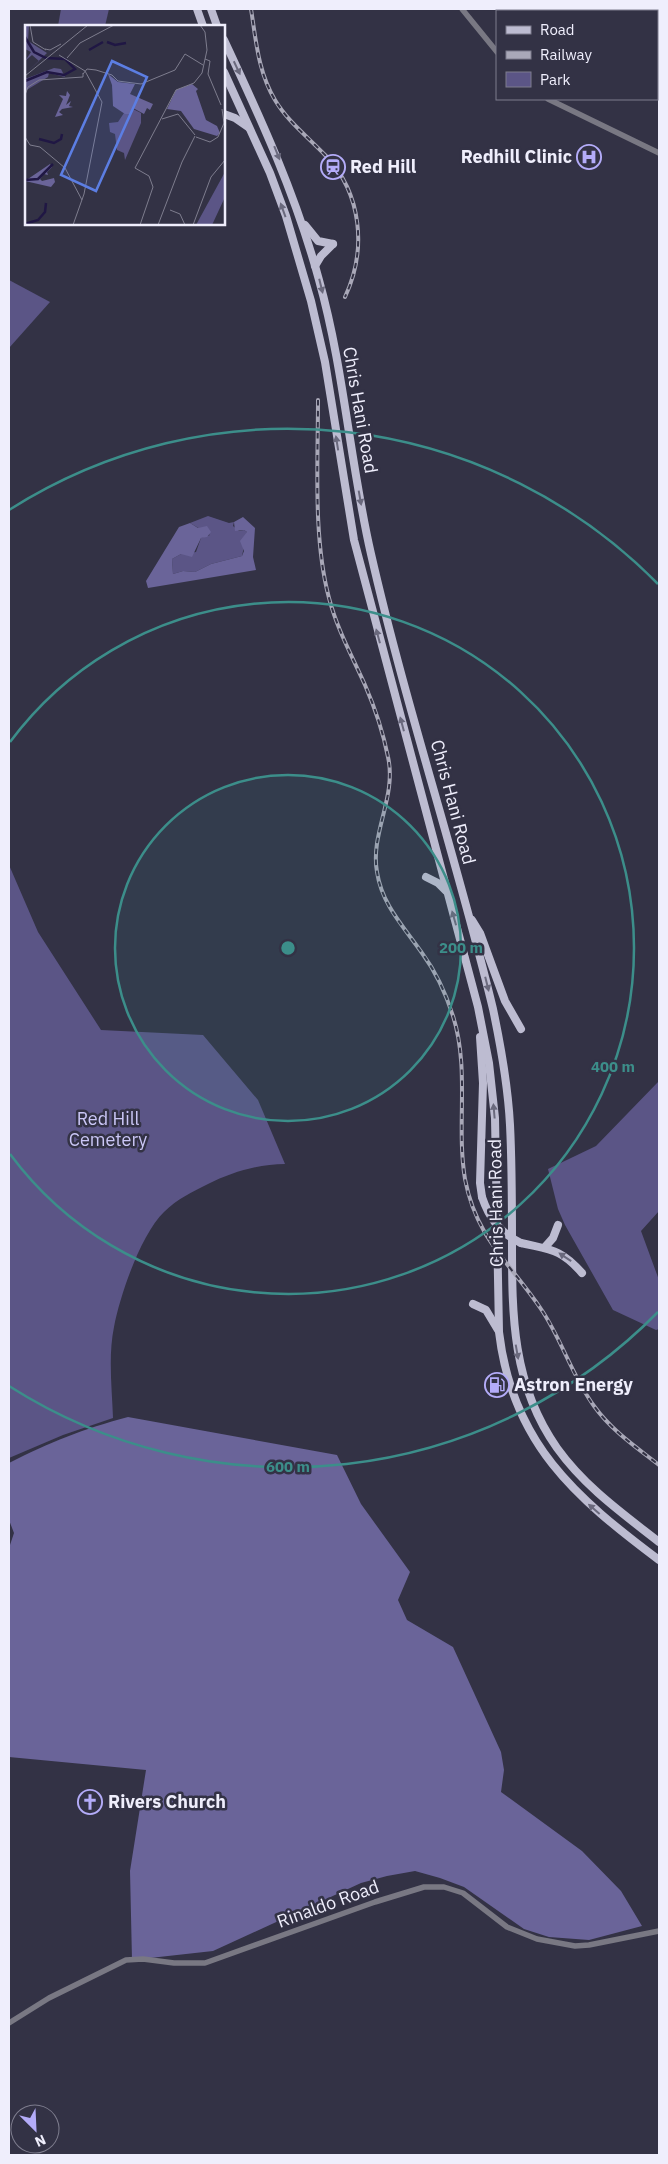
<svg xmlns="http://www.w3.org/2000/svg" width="668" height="2164" font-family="'IBM Plex Sans',sans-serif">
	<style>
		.green { fill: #5b5586 }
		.forest { fill: #6a6499 }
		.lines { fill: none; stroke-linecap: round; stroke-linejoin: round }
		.tertiary { stroke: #797883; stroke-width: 5.5 }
		.primary { stroke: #bdbcd1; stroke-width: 8 }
		.rail-casing { stroke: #a9a8b8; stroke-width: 4 }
		.rail { stroke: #333245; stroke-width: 2; stroke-dasharray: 5.5; stroke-linecap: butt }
		.primary-bridge { stroke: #bdbcd1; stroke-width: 8 }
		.oneway { fill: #6a697d }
		.ring { fill: none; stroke: #3c8e8a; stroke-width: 2.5 }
		.labels { text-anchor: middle; stroke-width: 5; stroke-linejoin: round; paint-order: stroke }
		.poi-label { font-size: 18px; font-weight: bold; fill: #efeefc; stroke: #333245; text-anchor: start }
		.street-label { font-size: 18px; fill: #efeefc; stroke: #333245 }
		.park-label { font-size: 18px; fill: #cbc7f7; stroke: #333245 }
		.inset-river { fill: none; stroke: #201744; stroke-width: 2.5 }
		.inset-road { fill: none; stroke: #7e7d8e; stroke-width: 1 }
		.view { fill: #5c7ee3; fill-opacity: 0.15; stroke: #5c7ee3; stroke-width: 2.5 }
		.inset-edge { fill: none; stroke: #efeefc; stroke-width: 2.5 }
		.centre { fill: #3c8e8a; stroke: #333245; stroke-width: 2.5 }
		.ring-label { font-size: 15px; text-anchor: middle; font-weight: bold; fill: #3c8e8a; stroke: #333245; stroke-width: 5; stroke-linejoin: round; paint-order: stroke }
	</style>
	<rect width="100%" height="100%" fill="#333245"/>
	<!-- green -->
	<g class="green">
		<path d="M61,9H109L105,26H58Z"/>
		<path d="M9,280L50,302L9,348Z"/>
		<path d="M208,516L229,523L234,522L233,526L239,531L244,530L247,532L242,556L211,564L195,572L183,571L173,574L172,559L181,554L196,552L201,538L210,535L190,523Z"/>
		<path d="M9,865L38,932L101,1030L203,1035L258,1100L285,1164C259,1164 232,1172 208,1184C192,1192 177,1199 164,1212C141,1234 120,1295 114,1327C108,1356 112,1389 113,1418L63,1435L9,1458Z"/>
		<path d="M659,1081V1211L641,1231L659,1280V1329L656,1330L613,1310L565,1225L558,1209L548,1169L596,1146Z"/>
	</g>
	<!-- forest -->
	<g class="forest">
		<path d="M243,517L255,528L253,557L256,570L148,588L146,581L179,527L190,523L198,528L207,526L211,532L207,537L201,538L192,557L181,554L172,559L173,574L183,571L195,572L211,564L242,556L244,551L240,541L247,532L244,530L235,531L234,522Z"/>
		<path d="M128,1417L337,1455L361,1504L410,1572L398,1600L407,1620L453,1647L501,1752L504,1770L501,1792L582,1851L621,1891L642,1926L589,1940L549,1937L524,1929L464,1887L440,1878L415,1871L387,1876L361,1883L213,1951L132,1960L130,1871L146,1770L9,1757V1548L14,1533L9,1520V1463C50,1442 83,1429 128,1417Z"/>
	</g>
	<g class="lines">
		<!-- tertiary -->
		<g class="tertiary">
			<path d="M462,9L497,52"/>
			<path d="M548,99L659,153"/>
			<path d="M9,2023L49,1998L126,1960L143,1959L174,1963H205L375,1902L424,1887H444L463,1893L507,1927L537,1939L575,1946L589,1945L659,1931"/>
		</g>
		<!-- primary -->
		<g class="primary">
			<path d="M197,9L203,26"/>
			<path d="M211,9L217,26"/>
			<path d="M224,40C261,119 296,195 319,280C344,369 350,463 371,554C406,707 456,856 493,1009C501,1047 508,1086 510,1125C512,1164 512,1203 512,1242C512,1316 512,1384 557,1448C585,1487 622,1513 659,1542"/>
			<path d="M224,72L270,173L286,216L311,301L325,362L354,540L478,1007L489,1063L495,1118L499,1332C512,1443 575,1497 659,1560"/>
			<path d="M224,114L235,118L248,127"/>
			<path d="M305,225L318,241L333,244"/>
			<path d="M315,266L321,256L333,244"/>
			<path d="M426,877L438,883L446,891"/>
			<path d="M472,920L480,933L505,1001L521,1029"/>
			<path d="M480,1037L483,1083L480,1183L482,1197"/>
			<path d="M521,1243C550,1250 560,1248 582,1273"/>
			<path d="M545,1247L553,1238L558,1225"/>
			<path d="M473,1304L486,1310L498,1330"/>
		</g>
		<defs>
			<g id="rail">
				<path d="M251,9C256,40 258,72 275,100C288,122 308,137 326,156C362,194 367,250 345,297"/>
				<path d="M318,400C318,463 313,538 329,598C337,629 352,656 365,685C375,708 383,732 388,757C397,797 370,833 377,872C382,905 404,927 422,953C436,972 446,994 453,1016C470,1070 456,1125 465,1179C476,1238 510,1263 541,1309C562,1340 572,1376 594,1406C612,1431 636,1447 659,1465"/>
			</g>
		</defs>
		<!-- rail casing -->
		<use href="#rail" class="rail-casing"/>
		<!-- rail -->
		<use href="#rail" class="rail"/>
		<!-- primary-bridge -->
		<path class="primary-bridge" d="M482,1197C489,1218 500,1233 521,1243"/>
	</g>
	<!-- one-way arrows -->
	<defs><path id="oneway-solid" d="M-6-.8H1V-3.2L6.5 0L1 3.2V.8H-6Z" transform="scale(1.25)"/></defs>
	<g class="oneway">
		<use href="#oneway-solid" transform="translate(237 68) rotate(65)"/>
		<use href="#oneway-solid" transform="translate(277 153) rotate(68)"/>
		<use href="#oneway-solid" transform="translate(283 210) rotate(-110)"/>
		<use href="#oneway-solid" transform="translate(321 286) rotate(76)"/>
		<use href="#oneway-solid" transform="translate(337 443) rotate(-99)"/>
		<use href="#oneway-solid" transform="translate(360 498) rotate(80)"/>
		<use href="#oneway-solid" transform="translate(378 636) rotate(-105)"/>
		<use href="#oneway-solid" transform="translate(402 724) rotate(-105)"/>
		<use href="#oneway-solid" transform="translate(454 918) rotate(-106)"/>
		<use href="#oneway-solid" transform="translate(487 984) rotate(76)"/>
		<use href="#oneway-solid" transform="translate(494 1111) rotate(-95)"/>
		<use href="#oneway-solid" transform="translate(565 1257) rotate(-146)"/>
		<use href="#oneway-solid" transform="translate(517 1352) rotate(80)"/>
		<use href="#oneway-solid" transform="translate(594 1509) rotate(-139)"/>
	</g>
	<!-- distance rings -->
	<circle cx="288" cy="948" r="173" fill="#3c8e8a" fill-opacity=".12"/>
	<g class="ring">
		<circle cx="288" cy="948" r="173"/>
		<path d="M10 742A346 346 0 1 1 10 1154"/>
		<path d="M658 1312A519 519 0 0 1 9 1386M9 510A519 519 0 0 1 658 584"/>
	</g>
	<!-- icons -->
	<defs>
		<symbol id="hospital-ring" viewBox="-11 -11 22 22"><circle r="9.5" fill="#333245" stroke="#b4acf9" stroke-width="1.5"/><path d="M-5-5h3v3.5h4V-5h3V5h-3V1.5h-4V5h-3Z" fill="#b4acf9"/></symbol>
		<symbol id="station-ring" viewBox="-11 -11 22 22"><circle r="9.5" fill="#333245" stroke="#b4acf9" stroke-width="1.5"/><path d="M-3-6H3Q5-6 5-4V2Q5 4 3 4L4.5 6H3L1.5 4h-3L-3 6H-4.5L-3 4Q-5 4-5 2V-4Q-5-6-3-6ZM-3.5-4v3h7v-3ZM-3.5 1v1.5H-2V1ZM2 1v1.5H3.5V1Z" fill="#b4acf9"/></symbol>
		<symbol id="fuel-ring" viewBox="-11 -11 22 22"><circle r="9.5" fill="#333245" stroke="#b4acf9" stroke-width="1.5"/><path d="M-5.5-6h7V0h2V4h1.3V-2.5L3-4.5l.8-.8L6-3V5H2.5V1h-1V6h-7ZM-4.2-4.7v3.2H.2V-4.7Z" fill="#b4acf9"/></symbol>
		<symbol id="church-ring" viewBox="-11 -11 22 22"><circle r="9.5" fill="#333245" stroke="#b4acf9" stroke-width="1.5"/><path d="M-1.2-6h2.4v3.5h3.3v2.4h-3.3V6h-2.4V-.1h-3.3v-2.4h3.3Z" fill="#b4acf9"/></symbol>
	</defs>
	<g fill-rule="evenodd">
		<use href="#hospital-ring" x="575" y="143" width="28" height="28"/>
		<use href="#station-ring" x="319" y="153" width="28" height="28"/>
		<use href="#fuel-ring" x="483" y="1371" width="28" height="28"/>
		<use href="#church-ring" x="76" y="1788" width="28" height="28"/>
	</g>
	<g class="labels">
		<!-- poi labels -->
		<g class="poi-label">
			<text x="572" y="163" text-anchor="end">Redhill Clinic</text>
			<text x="350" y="173">Red Hill</text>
			<text x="514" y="1391">Astron Energy</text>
			<text x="108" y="1808">Rivers Church</text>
		</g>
		<!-- street labels -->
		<g class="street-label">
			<text transform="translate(360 410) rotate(80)" y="6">Chris Hani Road</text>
			<text transform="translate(453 802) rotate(75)" y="6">Chris Hani Road</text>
			<text transform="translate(496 1203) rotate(-91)" y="6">Chris Hani Road</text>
			<text transform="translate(328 1904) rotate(-20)" y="6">Rinaldo Road</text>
		</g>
		<!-- park labels -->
		<g class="park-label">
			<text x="108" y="1125">Red Hill<tspan x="108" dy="21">Cemetery</tspan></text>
		</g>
	</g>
	<!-- overview -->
	<g transform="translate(25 25)">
		<rect width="200" height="200" fill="#333245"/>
		<path d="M0,0H4L3,16L22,28L0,49L14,36L7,30L0,36L6,27L0,24ZM29,43L36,44L40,52L24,48L23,52L0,66V54ZM108,84L116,88V98L100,135L99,128L92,125L90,109L85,107L84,98L93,97L99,88L106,89ZM200,147V172L187,200H171Z" fill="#5b5586"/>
		<path d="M83,49L93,57L110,59L105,69L128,79L125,85L122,83L119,89L108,83L106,89H100L88,81L87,60ZM167,59L173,64L171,66L181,95L192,101L195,108L192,111L169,104L156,86L142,84L151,65ZM42,66L45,70L41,80L46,76L44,81L48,82L37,84L34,87L38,90L30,92L38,74L34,70L41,71ZM25,139L27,142L22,147L23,150L19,149L15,154L17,156L29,153L30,157L26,162L0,156Z" fill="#6a6499"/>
		<path class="inset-river" d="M0,12L9,27L21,33L40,34L50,44L39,50L22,47L0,56M82,17L90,20L101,18M64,25L78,17M14,114L29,118L36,114L37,109M0,155L13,154L28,139M0,199L13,195L20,187L21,178"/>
		<path class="inset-road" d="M5,0L8,17L21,25M20,24L25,25L36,19M34,30L60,46L77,77L59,169L48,200M42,33L55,18L89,0M180,34L185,36L183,49L196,80M58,49L62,44L71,45L87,50L93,56L116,59L150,45L160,29L178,40M0,51L63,0M0,70L3,62L14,55L58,52V48M137,94L153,89L170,110M0,112L5,120L15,122L40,143L57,175M171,112L185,117L193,112L199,98L197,84M157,137L170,111M145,185L155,189L160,200M115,200L128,162L124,151L110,143L151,65L169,58L177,48L182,25L180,7L175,0M133,200L157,137M168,200L186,152L200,135"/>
		<path class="view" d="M87,36L122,52L71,166L36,150Z"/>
		<rect width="200" height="200" class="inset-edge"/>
	</g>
	<circle cx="288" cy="948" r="8" class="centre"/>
	<g class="ring-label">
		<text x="461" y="953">200 m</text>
		<text x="613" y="1072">400 m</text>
		<text x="288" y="1472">600 m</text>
	</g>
	<!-- border -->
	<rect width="668" height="2164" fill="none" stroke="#efeefc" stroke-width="20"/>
	<!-- legend -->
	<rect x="496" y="10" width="162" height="90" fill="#333245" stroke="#7e7d8e"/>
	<rect x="506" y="26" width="25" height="8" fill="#bdbcd1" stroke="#7e7d8e"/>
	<text x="540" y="35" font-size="15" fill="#efeefc">Road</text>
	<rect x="506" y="51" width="25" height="8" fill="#a9a8b8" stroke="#7e7d8e"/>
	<text x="540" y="60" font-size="15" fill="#efeefc">Railway</text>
	<rect x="506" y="72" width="25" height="15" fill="#5b5586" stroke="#7e7d8e"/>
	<text x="540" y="85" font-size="15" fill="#efeefc">Park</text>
	<!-- north arrow -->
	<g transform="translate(35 2129) rotate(156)"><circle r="24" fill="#333245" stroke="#7e7d8e"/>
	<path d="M0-4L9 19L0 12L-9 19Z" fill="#b4acf9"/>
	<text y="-8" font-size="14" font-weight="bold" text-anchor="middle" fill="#efeefc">N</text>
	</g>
</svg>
